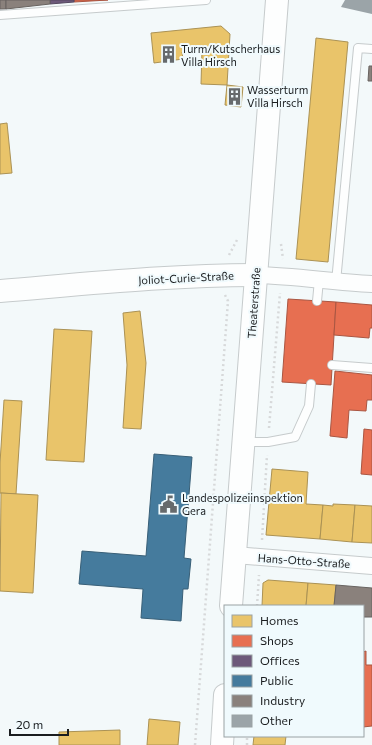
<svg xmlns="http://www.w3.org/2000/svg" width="372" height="745" font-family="Commissioner,sans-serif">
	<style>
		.homes { fill: #e9c46a; stroke: #ab9254 }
		.shops { fill: #e76f51; stroke: #aa5642 }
		.offices { fill: #6d597a; stroke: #54475f }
		.public { fill: #457b9d; stroke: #385f77 }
		.industry { fill: #8a817c; stroke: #686360 }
		.building { fill: #9ba4a8 }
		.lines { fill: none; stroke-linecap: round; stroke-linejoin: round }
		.lane-casing { stroke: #c6cbcc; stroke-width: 10 }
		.street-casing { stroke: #c6cbcc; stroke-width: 18 }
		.secondary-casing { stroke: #c6cbcc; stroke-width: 24 }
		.path { stroke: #d7d9da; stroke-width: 2.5; stroke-dasharray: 2 3; stroke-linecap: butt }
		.lane { stroke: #fdfefe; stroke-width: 8 }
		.street { stroke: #fdfefe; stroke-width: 16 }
		.secondary { stroke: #fdfefe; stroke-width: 22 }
		.labels { text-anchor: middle; stroke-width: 4; stroke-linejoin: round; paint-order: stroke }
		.poi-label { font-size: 11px; fill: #1a1d1f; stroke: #f0fafd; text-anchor: start }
		.street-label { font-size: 11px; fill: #1a1d1f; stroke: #f0fafd }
	</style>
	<rect width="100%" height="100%" fill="#f3f9fa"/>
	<!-- homes -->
	<g class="homes">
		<path d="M221,26L230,34L227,85L201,84L202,50L182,52L183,59L154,63L151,33Z"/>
		<path d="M316,38L348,42L328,262L296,259Z"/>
		<path d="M227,85L243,87L241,107L225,105Z"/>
		<path d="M7,123L12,173L0,174V124Z"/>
		<path d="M140,311L146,363L141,429L123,428L127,365L123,313Z"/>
		<path d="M54,329L92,331L84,462L46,460Z"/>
		<path d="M4,400L22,401L16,494L0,493V463Z"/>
		<path d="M272,469L308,472L306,504L323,505L320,539L266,535Z"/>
		<path d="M1,493L38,495L33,593L0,591Z"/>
		<path d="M333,504L355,505L352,542L320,539L323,505L333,506Z"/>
		<path d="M355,505L372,506V543L352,542Z"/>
		<path d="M268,580L308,583L306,606H262L263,583Z"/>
		<path d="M308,583L336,585L334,606H306Z"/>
		<path d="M149,719L180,722L178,745H147Z"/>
		<path d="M120,730V745H59V732Z"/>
		<path d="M254,736H286L285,745H253Z"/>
	</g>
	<!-- shops -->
	<g class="shops">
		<path d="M74,0H108L74,2Z"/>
		<path d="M288,299L336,302L331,385L282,382Z"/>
		<path d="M336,302L372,305V328H370L369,338L334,335Z"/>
		<path d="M335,371L372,375V400H367L366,411L349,410L347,438L330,436Z"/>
		<path d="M364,429L372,430V475L361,474Z"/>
		<path d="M366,651V665H372V726L363,727V652Z"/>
	</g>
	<!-- offices -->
	<path class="offices" d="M50,0H74V2L50,4Z"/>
	<!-- public -->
	<path class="public" d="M154,454L192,457L184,558L191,559L188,589H183L181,621L141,618L143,589L79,584L82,551L146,556Z"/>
	<!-- industry -->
	<g class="industry">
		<rect x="0" y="0" width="6" height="9"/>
		<path d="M6,0H50V4L6,9Z"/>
		<path d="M369,66H372V81H368Z"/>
		<path d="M336,585L372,588V617H363V606H334Z"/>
	</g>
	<!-- building -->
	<path class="building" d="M345,0H372V14L341,7Z"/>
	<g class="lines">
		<defs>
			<g id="lane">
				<path d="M0,15L206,0"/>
				<path d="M336,282L358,48L372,49"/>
				<path d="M317,301L319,280"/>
				<path d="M332,365L372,368"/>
				<path d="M245,442H268L295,437L309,406L311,384"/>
			</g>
			<g id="street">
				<path d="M257,275C295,276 333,282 372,284"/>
				<path d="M235,555L372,566"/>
			</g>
			<g id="secondary">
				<path d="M0,291C85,284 171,275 257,275"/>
				<path d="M231,606L277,0"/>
				<path d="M222,745L225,695"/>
			</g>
		</defs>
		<!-- lane casing -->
		<use href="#lane" class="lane-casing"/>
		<!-- street casing -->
		<use href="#street" class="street-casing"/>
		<!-- secondary casing -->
		<use href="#secondary" class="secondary-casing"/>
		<!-- path -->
		<g class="path">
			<path d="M281,244L283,259"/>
			<path d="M229,255L237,240"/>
			<path d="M269,428L280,293"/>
			<path d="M262,540L267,455"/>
			<path d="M257,606L259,575"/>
			<path d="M195,745L228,301L225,295"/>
			<path d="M247,745V736"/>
		</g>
		<!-- lane -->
		<use href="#lane" class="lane"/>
		<!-- street -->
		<use href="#street" class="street"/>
		<!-- secondary -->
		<use href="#secondary" class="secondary"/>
	</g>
	<!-- icons -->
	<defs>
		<symbol id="building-bare" viewBox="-9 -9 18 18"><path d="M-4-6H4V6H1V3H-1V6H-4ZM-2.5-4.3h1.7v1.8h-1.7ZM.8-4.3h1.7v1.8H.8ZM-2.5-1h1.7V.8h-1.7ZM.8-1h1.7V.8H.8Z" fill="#666a6c" stroke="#f0fafd" stroke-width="2.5" paint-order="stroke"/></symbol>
		<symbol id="civic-bare" viewBox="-9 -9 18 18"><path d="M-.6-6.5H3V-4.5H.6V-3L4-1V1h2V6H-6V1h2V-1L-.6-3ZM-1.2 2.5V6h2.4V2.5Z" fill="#666a6c" stroke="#f0fafd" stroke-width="2.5" paint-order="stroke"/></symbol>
	</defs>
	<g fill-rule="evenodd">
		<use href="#building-bare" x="156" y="42" width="25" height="25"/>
		<use href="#building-bare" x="222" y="84" width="25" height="25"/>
		<use href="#civic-bare" x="156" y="492" width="25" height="25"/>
	</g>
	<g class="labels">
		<!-- poi labels -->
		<g class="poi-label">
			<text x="181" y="53">Turm/Kutscherhaus<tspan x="181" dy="13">Villa Hirsch</tspan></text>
			<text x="247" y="94">Wasserturm<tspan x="247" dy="13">Villa Hirsch</tspan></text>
			<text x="182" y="502">Landespolizeiinspektion<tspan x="182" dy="13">Gera</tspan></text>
		</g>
		<!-- street labels -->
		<g class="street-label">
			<text transform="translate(186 278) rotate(-3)" y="4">Joliot-Curie-Straße</text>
			<text transform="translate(254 303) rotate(-86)" y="4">Theaterstraße</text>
			<text transform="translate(304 561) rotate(4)" y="4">Hans-Otto-Straße</text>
		</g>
	</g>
	<!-- legend -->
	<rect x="224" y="605" width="140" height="132" fill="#f0fafd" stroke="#9aa2a4"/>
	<rect x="232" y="615" width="20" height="12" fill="#e9c46a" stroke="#9aa2a4"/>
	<text x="260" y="625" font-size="12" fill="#1a1d1f">Homes</text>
	<rect x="232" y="635" width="20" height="12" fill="#e76f51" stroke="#9aa2a4"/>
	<text x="260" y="645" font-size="12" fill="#1a1d1f">Shops</text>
	<rect x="232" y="655" width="20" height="12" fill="#6d597a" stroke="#9aa2a4"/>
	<text x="260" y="665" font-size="12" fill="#1a1d1f">Offices</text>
	<rect x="232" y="675" width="20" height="12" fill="#457b9d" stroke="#9aa2a4"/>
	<text x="260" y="685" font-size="12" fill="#1a1d1f">Public</text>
	<rect x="232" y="695" width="20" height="12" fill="#8a817c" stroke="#9aa2a4"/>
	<text x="260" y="705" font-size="12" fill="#1a1d1f">Industry</text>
	<rect x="232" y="715" width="20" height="12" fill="#9ba4a8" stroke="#9aa2a4"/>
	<text x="260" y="725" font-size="12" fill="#1a1d1f">Other</text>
	<!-- scale -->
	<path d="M10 729v6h58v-6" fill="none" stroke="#1a1d1f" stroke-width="2"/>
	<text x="16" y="729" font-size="12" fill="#1a1d1f" stroke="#f0fafd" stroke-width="3" paint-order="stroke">20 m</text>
</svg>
